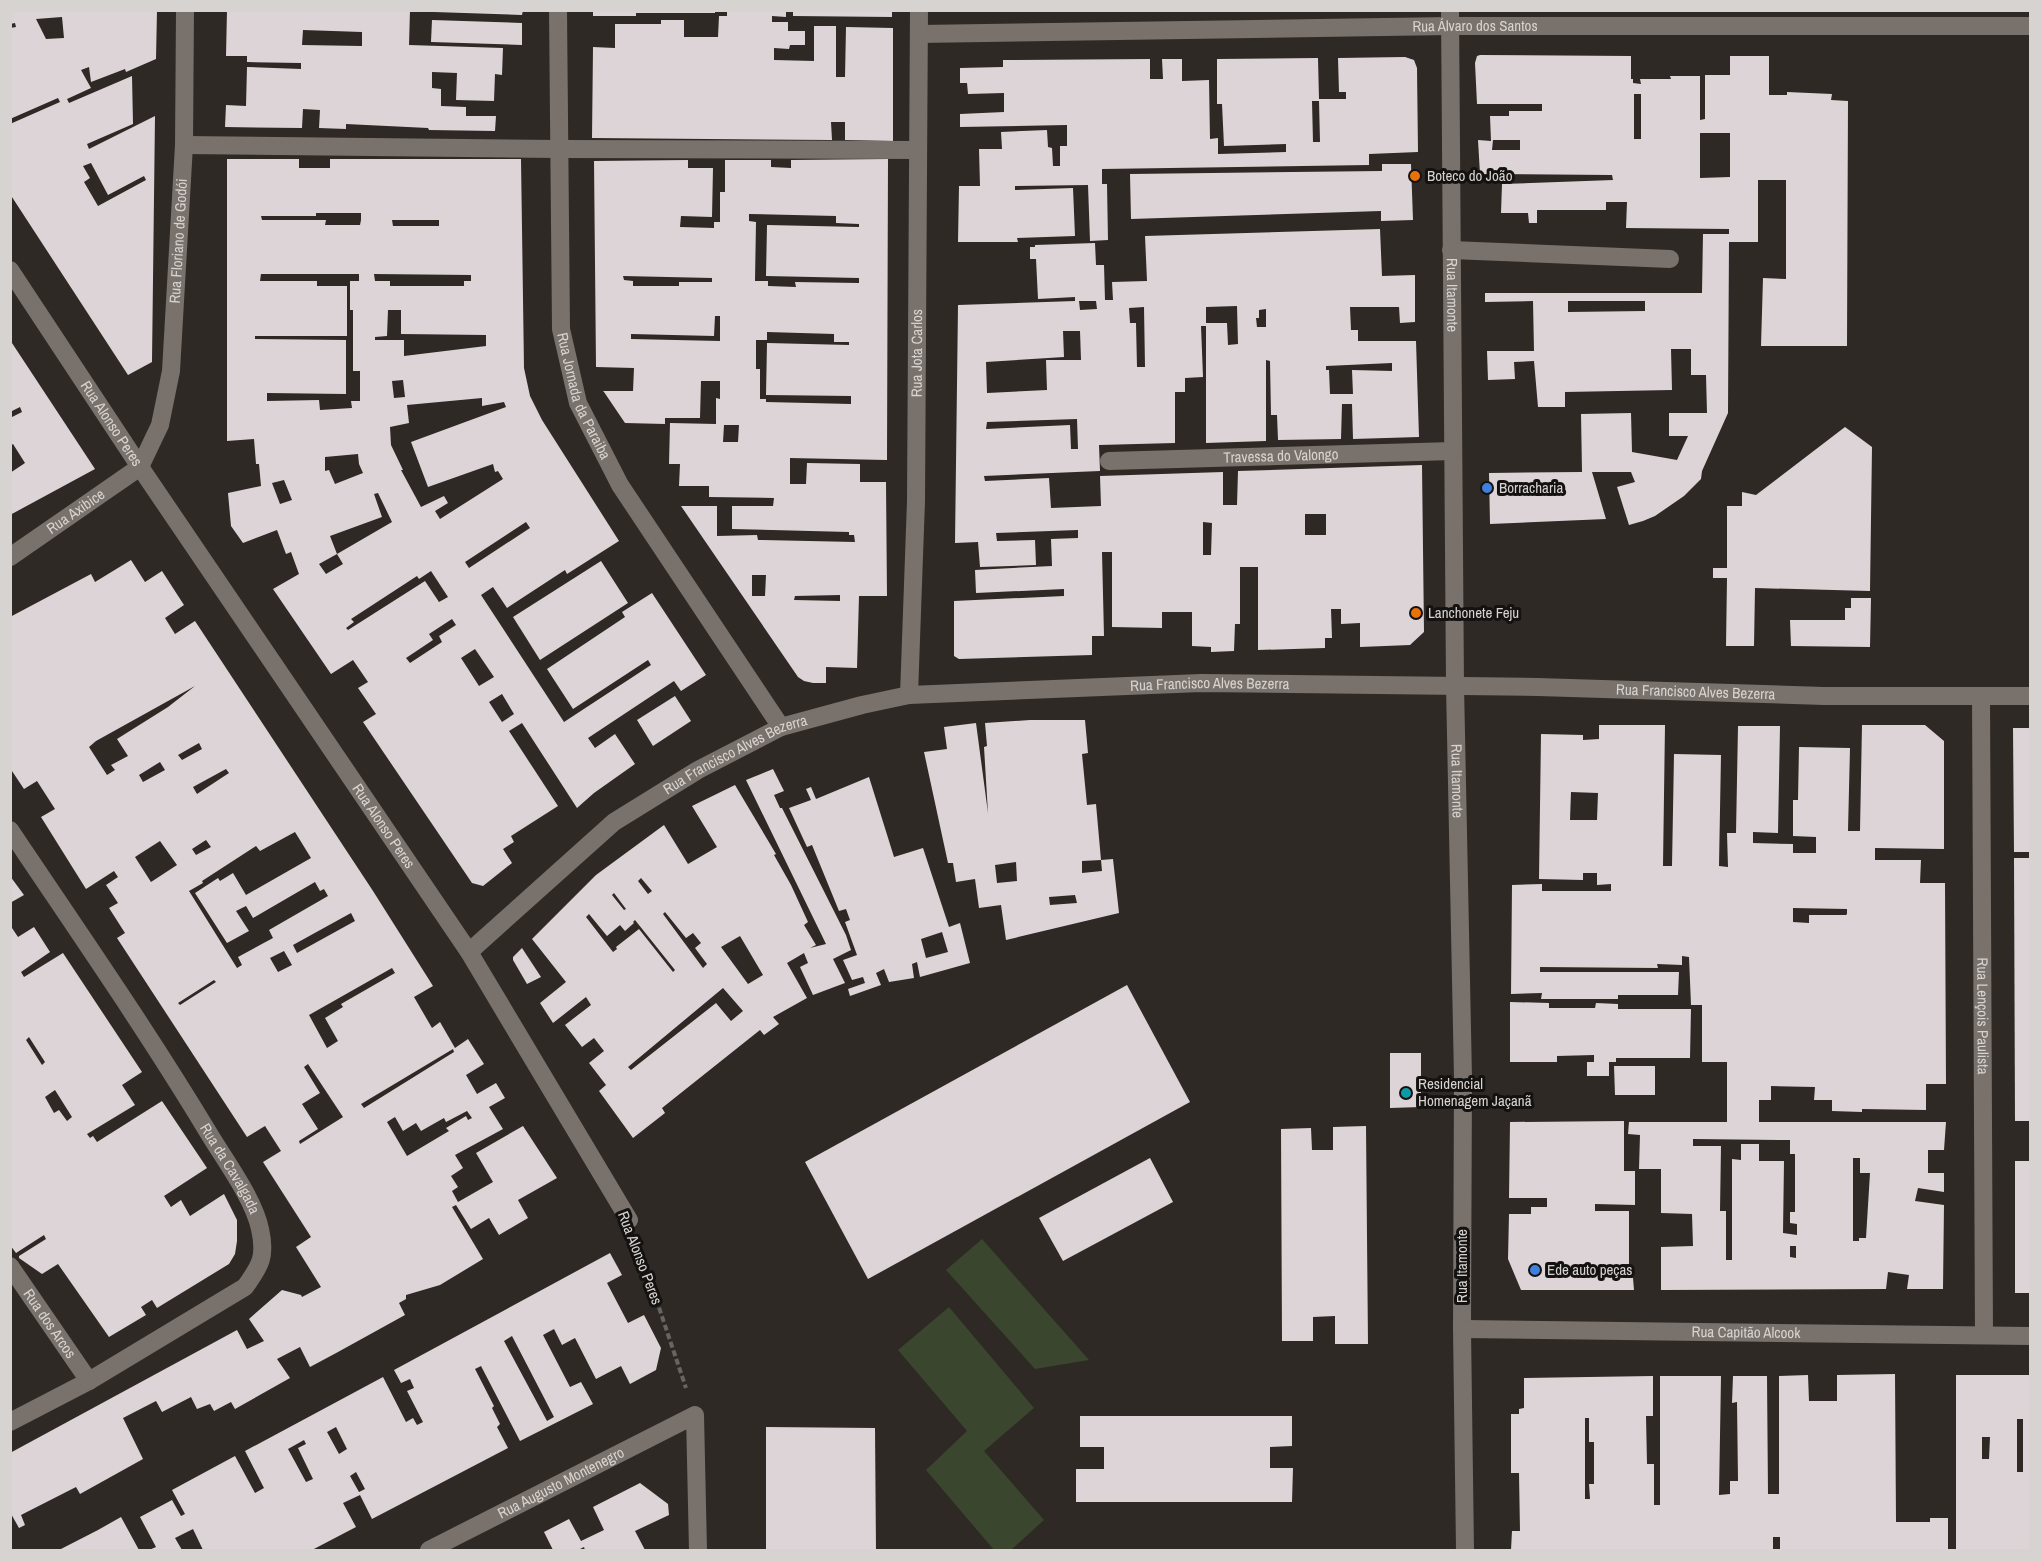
<svg xmlns="http://www.w3.org/2000/svg" width="2041" height="1561" font-family="'Archivo Narrow',sans-serif">
	<style>
		.green { fill: #3a462d }
		.building { fill: #ddd4d8; fill-rule: evenodd }
		.lines { fill: none; stroke-linecap: round; stroke-linejoin: round }
		.path { stroke: #696460; stroke-width: 4; stroke-dasharray: 6 3; stroke-linecap: butt }
		.minor { stroke: #78716c; stroke-width: 18 }
		.food-dot { fill: #e8710a; stroke: #141210; stroke-width: 2 }
		.shop-dot { fill: #3f7fe0; stroke: #141210; stroke-width: 2 }
		.culture-dot { fill: #0f9aa8; stroke: #141210; stroke-width: 2 }
		.labels { text-anchor: middle; stroke-width: 6; stroke-linejoin: round; paint-order: stroke }
		.street-label { font-size: 15px; fill: #d7d3d0; stroke: #141210 }
		.poi-label { font-size: 15px; fill: #d7d3d0; stroke: #141210; text-anchor: start }
	</style>
	<rect width="100%" height="100%" fill="#2e2924"/>
	<!-- green -->
	<g class="green">
		<path d="M982,1239L1089,1360L1035,1369L946,1270Z"/>
		<path d="M949,1307L1034,1408L984,1451L1044,1520L1011,1550H994L926,1470L967,1431L898,1350Z"/>
	</g>
	<!-- building -->
	<g class="building">
		<path d="M10,10H157L156,59L126,72L125,69L91,82L89,67L81,70L91,88L67,99L69,103L132,76L133,124L87,144L89,149L155,116L152,362L128,375L10,194V124L60,102L58,98L10,119V28L16,27L15,23L10,24ZM62,17L64,38L46,39L36,19ZM91,163L108,195L144,176L146,180L98,206L84,182L90,178L83,166Z"/>
		<path d="M227,10H410L409,45L503,48L502,75L495,74L494,101L456,100L457,73L432,72V88L441,89V106L466,107V116H496L495,131L429,130L428,128L346,124V129L319,128L320,110L303,109L302,128L225,127L226,105L246,106L247,67L301,69V63L247,62V56H226ZM303,30L362,32V46L302,45Z"/>
		<path d="M435,10H523L522,15L434,12Z"/>
		<path d="M593,10H715V13H636V16H593Z"/>
		<path d="M727,10H786V17L772,16V22H788V31H805V45H790L789,49L774,48V60L814,61V26H836V77H845L846,27L893,28V141L845,140V122H831L832,140L592,138L593,47L615,48V24H661V20H684V37H718L719,16H727Z"/>
		<path d="M793,10H892V17L793,16Z"/>
		<path d="M432,20L522,23V45L431,42Z"/>
		<path d="M1480,55L1631,56V79H1633V83L1641,84L1640,79H1671L1670,76H1700V120L1705,119V75H1730V56H1769V95H1787V92L1832,94L1831,100L1848,101L1847,346H1761L1763,278L1786,279V180H1758V242H1729L1728,413L1702,471L1701,479L1684,496L1655,516L1643,521L1629,525L1617,487L1635,482L1631,472H1592L1606,519L1490,524L1489,473L1582,472L1581,414L1631,413L1632,452L1677,460L1688,436H1669V413H1707L1706,375H1691V349H1671L1672,390L1565,392V407H1538L1534,361L1514,362L1515,379L1488,380L1487,351H1534L1533,301L1485,302V293H1702L1703,234H1729V229L1626,228L1627,202H1606V210H1537V223H1529L1528,213H1501L1502,184L1613,180L1612,175L1480,174L1478,140L1491,141L1490,116H1509V111H1542V104H1477L1475,63L1477,56ZM1634,94H1641V139H1634ZM1700,133H1730V177L1700,178ZM1493,140H1520V150H1492ZM1568,301H1645V311L1568,312Z"/>
		<path d="M1405,57L1414,60L1417,68L1418,152L1369,154V165L1102,169V184H1107L1108,240L1090,241L1088,185L1015,186V190L1073,188L1075,236L1017,238L1018,242H958L959,186H980L979,149H1002L1001,132L1047,130L1048,147L1052,148L1053,166H1060V146H1067V125L960,127V114L1004,112V93L968,94L967,83H960V68L1003,67V60L1150,59V79H1163L1162,59H1182V81L1209,80L1210,139L1218,138V154L1286,152V144L1224,146L1222,104H1217V59L1318,58L1319,99H1346V92H1339L1338,58ZM1312,101H1319L1320,142H1313Z"/>
		<path d="M227,159H299V168H330V159H521L524,368L530,396L542,420L619,541L567,574L565,570L507,608L493,587L481,595L564,722L651,665L648,660L573,709L547,669L625,617L622,612L652,593L706,675L681,691L674,681L588,738L595,748L615,734L635,764L594,793L577,808L522,723L509,731L558,806L511,836L514,842L503,849L512,863L483,886L472,883L363,722L376,714L358,688L368,682L353,660L331,674L273,589L299,574L291,552L286,554L277,530L243,543L231,526L228,493L261,486L259,464H256L254,439L227,441ZM316,213H361V220L360,225H325L326,220H262L261,216H316ZM392,220H439V226H393ZM261,274H359V281H350V310H353V371H360V401H351L352,408L320,410L319,400L267,401V393L346,394V340L255,339V336H347V286H317V281H260ZM374,274L471,275V281H464V286H390V281H375ZM388,310H401V334L486,335V346L404,356V340H375V337L387,336ZM403,380L405,397L394,398L392,381ZM482,398V406L504,402L506,407L411,442L428,487L493,464L495,472L498,471L503,479L440,519L435,511L448,503L444,496L421,507L401,470H403L391,445L390,427L409,423L407,405ZM358,454L359,464L363,473L335,484L329,470L325,471V457ZM284,480L292,500L280,504L272,483ZM378,493L392,522L337,554L343,564L326,574L319,564L337,554L330,536L382,517L374,494ZM526,522L530,528L469,568L465,562ZM431,571L448,597L439,602L425,581L348,630L346,628L354,622L351,619L417,576L419,579ZM452,619L456,625L439,636L442,642L410,663L406,658L433,640L429,634ZM475,649L494,677L479,686L461,658ZM502,694L514,714L502,722L489,702Z"/>
		<path d="M888,159L887,460L790,458V484H806L807,463L860,464V482H886L887,596H859L857,668L826,667V683H813L804,681L798,677L681,506H717V536L757,535L758,540L855,542L854,535H849V532L732,529V506H773L774,498L709,497V486H679L680,464H669L670,423L716,424V398L720,399V381H701L700,418H665V424L625,423L604,392L603,391H633L634,368L596,367L594,161L688,160V168H713L712,217L681,216L680,227L714,228V222H720V192H725V160H771V167L791,168V160ZM749,214L836,216V223L859,224V227L767,225L766,276L859,278V283L795,282L796,287L768,286V281H755L756,222L749,221ZM623,276L712,278V282H679V286H633V281L624,280ZM715,316H720V341L631,339V334L714,336ZM767,332L834,334V342H849V345L767,343L766,395L851,396V404L766,402V399H760V369H756V340H767ZM724,425H739L738,442H723ZM752,575H766L765,596H752ZM840,595V601L794,600L795,596Z"/>
		<path d="M1382,164H1411L1413,220L1381,221V211L1131,219L1130,174L1382,171Z"/>
		<path d="M1380,229L1382,276L1415,275V322L1400,323L1399,307H1350L1351,330H1358V341H1416L1419,437L1353,439L1352,404H1342L1341,439L1278,440L1277,415H1271L1270,361L1266,360V441L1206,443V326H1201L1203,377L1185,378V392H1175V443L1099,445L1100,471L984,476L985,481L1049,478L1051,508L1101,506L1100,476L1223,472V505H1237L1238,471L1422,465L1424,632L1410,645L1360,647V623L1341,624V609H1331L1332,638H1325V648L1258,650V567H1240V624H1235L1234,651L1211,652V647L1192,646V612H1162V628L1112,627V552H1102L1104,636H1092V655L959,659L954,656V601L1064,596V589L976,593L975,570L1052,566L1051,539L1078,538V530L996,533L997,541L1035,540L1036,565L980,567L978,542L955,543L958,305L1075,301V297L1038,299L1036,259H1030V247H1035V245L1095,243L1096,265H1104L1105,300H1113L1112,282L1147,281L1145,236ZM1079,301H1096L1097,309L1080,310ZM1237,306L1238,344L1228,345L1227,323H1206V307ZM1144,307L1145,367H1137L1136,323H1130L1129,308ZM1266,309V327H1257L1256,318H1259V310ZM1063,331H1080L1081,360H1046L1047,390L987,393L986,362L1064,357ZM1392,363V371L1352,370L1353,394H1330L1329,370H1326V366ZM1077,419L1078,449H1071L1070,425L986,429L987,422ZM1305,514H1326V535H1305ZM1203,522L1212,523L1211,555H1203Z"/>
		<path d="M10,340L95,469L10,515V473L25,463L13,444L10,446V418L22,412L20,407L10,412Z"/>
		<path d="M1845,427L1872,447L1870,591L1755,588L1754,646H1726L1727,578H1713V568H1727V506H1742V492L1756,495Z"/>
		<path d="M131,560L145,582L162,571L184,605L165,618L175,634L195,621L373,891L433,986L414,997L432,1028L440,1022L455,1048L468,1039L484,1064L466,1075L477,1094L496,1083L505,1098L489,1107L503,1129L455,1155L463,1168L451,1176L458,1187L452,1191L458,1202L493,1182L476,1153L523,1126L557,1178L518,1200L528,1218L499,1235L489,1218L471,1229L456,1205L452,1207L483,1259L440,1285L406,1295V1299L399,1303L405,1315L338,1352L310,1367L300,1347L277,1359L290,1378L235,1409L231,1402L214,1411L210,1404L197,1409L191,1397L162,1412L156,1401L123,1418L143,1459L80,1494L76,1487L21,1515L25,1525L19,1528L10,1512V1453L237,1330L247,1349L264,1341L249,1319L282,1290L301,1295L302,1297L321,1287L296,1247L311,1237L263,1162L281,1151L265,1126L247,1137L117,938L125,933L109,908L118,903L106,885L118,877L114,871L86,889L41,817L55,809L37,781L24,789L10,768V617L91,574L95,582ZM195,686L168,707L117,739L128,756L111,765L115,770L107,775L89,747L96,741ZM199,743L202,749L182,760L178,755ZM160,762L165,770L143,782L139,775ZM226,769L229,773L197,794L193,787ZM295,832L311,858L246,895L233,873L220,881L218,878L195,893L227,943L249,931L236,911L246,906L253,918L315,882L320,891L324,889L328,896L269,930L273,938L238,957L242,965L237,968L189,891L203,883L202,881L256,846L260,851ZM206,840L211,847L196,855L192,849ZM160,841L177,865L151,882L135,857ZM351,913L355,921L297,953L293,945ZM284,951L292,965L278,972L270,958ZM392,968L395,973L341,1004L343,1007L325,1018L338,1041L327,1048L309,1015ZM214,980L216,982L180,1005L178,1003ZM453,1049L454,1052L364,1108L361,1104ZM308,1064L343,1117L300,1144L299,1141L318,1129L302,1104L320,1093L304,1067ZM467,1111L472,1118L468,1120L466,1116L446,1128L449,1131L407,1156L387,1122L395,1117L403,1131L416,1123L421,1131L444,1118L446,1122Z"/>
		<path d="M601,561L628,603L540,660L513,617Z"/>
		<path d="M1851,598H1871L1870,647L1791,646L1790,620H1845V608H1851Z"/>
		<path d="M675,696L691,721L653,746L637,720Z"/>
		<path d="M1030,720H1085L1088,753L1082,754L1087,805L1096,804L1101,860L1082,861V873L1102,871L1101,860L1113,859L1119,913L1006,940L1001,905L979,908L975,879L956,882L953,863H948L924,752L947,749L944,727L976,723L988,813L984,747L987,746L985,723ZM1016,862L1017,881L997,883L995,865ZM1075,895L1077,903L1050,905L1049,897Z"/>
		<path d="M1599,725H1665L1663,866H1672L1674,754L1721,755L1719,866L1728,867L1727,833H1736L1738,726H1780L1778,833L1753,832V843L1793,844V853H1816V837L1793,836V800H1798L1799,747L1850,748L1848,831H1860L1862,725H1925L1944,741V849L1875,848V860H1921L1920,883H1945L1946,1084H1926V1110L1862,1109V1112L1832,1111V1100H1814L1815,1087L1771,1086V1100H1759V1122H1946L1944,1150H1928V1173H1944V1192L1918,1188L1915,1201L1944,1205L1943,1289H1907L1909,1275L1888,1272L1886,1289L1661,1290V1247L1693,1246L1692,1214L1661,1213V1169H1639L1640,1135L1628,1134L1629,1122H1727V1062H1702V1005H1691L1689,957L1682,956V965L1657,964L1658,968L1540,967V972H1679L1678,995H1618V999H1541L1542,993L1511,994L1512,885L1542,884V891H1611V884L1597,885V873H1583V880L1539,879L1541,734L1583,735V740L1599,739ZM1571,792L1598,793L1597,820H1570ZM1793,908L1847,909V914L1846,915H1809V923L1793,922ZM1693,1139L1790,1140V1154H1795V1212H1790V1223L1797,1224V1235L1783,1233L1784,1161H1759V1144H1741V1160L1732,1159V1260H1726V1211H1720L1721,1146H1693ZM1853,1158H1860V1173H1870L1866,1238H1859V1241H1853ZM1790,1246H1796V1258L1790,1257Z"/>
		<path d="M2013,728H2030V852H2014Z"/>
		<path d="M773,769L784,791L774,795L780,808H782L846,935L851,950L833,959L845,983L813,995L800,967L808,963L804,953L787,963L807,998L773,1017L779,1024L764,1035L760,1030L662,1108L665,1113L633,1138L599,1091L606,1085L589,1063L604,1051L594,1038L582,1047L565,1025L591,1005L586,997L553,1023L540,1003L566,982L532,939L596,875L664,825L688,864L717,847L692,806L735,785L776,854L774,855L791,885L808,922L804,925L816,945L810,948L826,944L746,780ZM641,878L652,891L648,894L638,881ZM614,893L626,909L624,910L612,895ZM665,912L686,938L693,933L701,943L695,948L707,964L703,968L663,914ZM589,914L607,936L620,925L625,931L634,923L633,922L635,920L675,970L673,972L639,929L616,947L617,949L613,952L586,917ZM740,936L763,975L748,984L721,947ZM723,988L743,1011L731,1021L716,1003L631,1070L628,1067Z"/>
		<path d="M869,777L894,857L923,848L949,927L960,923L970,963L920,977L917,962L912,964L914,978L889,982L884,969L876,973L881,985L850,996L848,989L865,983L863,977L852,980L843,960L857,955L845,922L850,920L846,909L839,911L812,845L807,847L789,808L811,800L806,789L811,787L816,799ZM942,932L948,952L926,958L921,939Z"/>
		<path d="M2014,858H2030V1121H2015Z"/>
		<path d="M10,876L24,895L10,903Z"/>
		<path d="M10,925L18,937L34,927L50,952L21,972L24,977L63,953L142,1072L122,1085L135,1105L87,1134L90,1138L93,1136L97,1142L162,1101L207,1168L164,1196L171,1207L181,1200L190,1216L224,1194L237,1220V1241L235,1254L229,1264L157,1308L152,1300L141,1307L146,1315L109,1337L58,1264L42,1274L19,1258V1256L46,1239L44,1235L16,1253L10,1245ZM29,1037L45,1062L42,1065L26,1040ZM55,1090L72,1117L67,1121L59,1110L54,1113L45,1097Z"/>
		<path d="M522,948L541,977L527,984L513,960V957Z"/>
		<path d="M1127,985L1190,1102L868,1279L805,1162Z"/>
		<path d="M1510,1002L1549,1003V1008H1595L1596,1003L1618,1004V1009H1691L1690,1058H1616V1062H1609V1076H1587V1062H1594V1055L1557,1056V1062H1510Z"/>
		<path d="M1390,1053H1421V1107L1390,1108Z"/>
		<path d="M1614,1066H1655V1095H1615Z"/>
		<path d="M1624,1121V1171H1635V1205L1595,1204V1211H1629V1264H1623V1278H1633L1634,1290H1521L1508,1259L1509,1214H1531V1207H1547V1198H1509L1510,1122Z"/>
		<path d="M1366,1126L1368,1344H1335V1316L1313,1317V1341H1282L1281,1129L1311,1128L1312,1150H1333V1127Z"/>
		<path d="M1150,1158L1173,1202L1063,1261L1039,1218Z"/>
		<rect x="2015" y="1161" width="15" height="132"/>
		<path d="M610,1253L622,1275L607,1283L628,1323L644,1315L661,1348L656,1370L630,1384L621,1366L596,1379L575,1338L562,1345L554,1329L543,1335L570,1387L581,1382L593,1404L520,1441L481,1366L475,1369L494,1406L492,1408L500,1424L497,1427L508,1448L372,1519L360,1495L343,1503L356,1527L312,1550H203L193,1529L175,1538L182,1550H149L156,1547L140,1517L172,1500L181,1516L185,1514L172,1490L235,1456L255,1493L264,1488L245,1451L383,1377L406,1422L413,1418L417,1425L423,1422L407,1391L414,1388L410,1379L401,1383L394,1370ZM512,1336L554,1417L547,1421L504,1341ZM336,1427L347,1449L339,1454L327,1432ZM304,1440L306,1444L298,1448L313,1479L306,1482L288,1449ZM356,1472L365,1489L359,1492L350,1476Z"/>
		<path d="M1895,1374L1896,1522H1930V1518H1948V1550H1780V1537H1773V1550H1511L1512,1531H1520L1519,1473H1511V1414H1519V1409L1524,1408V1378L1653,1376V1416H1646L1647,1464H1654V1505H1660V1376H1721L1719,1495L1730,1494V1481H1738L1737,1402L1732,1403L1733,1376H1767L1768,1494H1779V1376L1808,1375L1809,1401H1837V1375ZM1585,1418H1589V1442H1594V1484H1589L1590,1499H1585Z"/>
		<path d="M1956,1375H2030V1550H1956ZM2017,1419H2023V1472H2017ZM1982,1437H1990L1989,1459H1982Z"/>
		<path d="M1080,1416H1292V1446L1270,1447V1468H1293L1292,1502H1076V1469H1104V1447H1080Z"/>
		<path d="M766,1427L875,1428L876,1550H766Z"/>
		<path d="M640,1483L668,1504L669,1515L635,1531L645,1550H585L584,1547L580,1549L581,1550H553L544,1532L569,1519L581,1541L604,1530L593,1507Z"/>
		<path d="M121,1517L139,1550H59L98,1530Z"/>
	</g>
	<g class="lines">
		<!-- path -->
		<path class="path" d="M639,1248L686,1388"/>
		<!-- minor -->
		<g class="minor">
			<path id="s1" d="M558,10L561,329L578,403L620,485L781,727"/>
			<path id="s2" d="M1450,10L1455,685L1463,1078L1462,1329L1465,1550"/>
			<path id="s3" d="M919,34L1450,26H2030"/>
			<path d="M184,145L558,149L918,150"/>
			<path d="M1451,250L1670,259"/>
			<path id="s4" d="M10,270L140,467L469,952L629,1220"/>
			<path id="s5" d="M1109,461L1453,451"/>
			<path id="s6" d="M10,557L140,467L160,425L171,371L184,145L185,10"/>
			<path id="s7" d="M909,695L916,501L919,10"/>
			<path id="s8" d="M1981,696L1984,1335"/>
			<path id="s9" d="M10,830C77,930 146,1029 208,1132C224,1159 254,1199 260,1229C266,1256 261,1265 245,1287L89,1381L10,1422"/>
			<path id="s10" d="M469,952L614,822L698,770L781,727L862,705L909,695L1201,683L1538,687L1824,696H2030"/>
			<path id="s11" d="M10,1266L89,1381"/>
			<path id="s12" d="M1462,1329L2030,1336"/>
			<path id="s13" d="M429,1550L695,1415L698,1550"/>
		</g>
	</g>
	<!-- markers -->
	<g class="food-dot">
		<circle cx="1415" cy="176" r="6"/>
		<circle cx="1416" cy="613" r="6"/>
	</g>
	<g class="shop-dot">
		<circle cx="1487" cy="488" r="6"/>
		<circle cx="1535" cy="1270" r="6"/>
	</g>
	<circle class="culture-dot" cx="1406" cy="1093" r="6"/>
	<g class="labels">
		<!-- street labels -->
		<g class="street-label">
			<text dy="5" stroke="none"><textPath href="#s3" startOffset="556">Rua Álvaro dos Santos</textPath></text>
			<text dy="5" stroke="none"><textPath href="#s6" startOffset="390">Rua Floriano de Godói</textPath></text>
			<text dy="5" stroke="none"><textPath href="#s2" startOffset="285">Rua Itamonte</textPath></text>
			<text dy="5" stroke="none"><textPath href="#s7" startOffset="342">Rua Jota Carlos</textPath></text>
			<text dy="5" stroke="none"><textPath href="#s1" startOffset="390">Rua Jornada da Paraiba</textPath></text>
			<text dy="5" stroke="none"><textPath href="#s4" startOffset="184">Rua Alonso Peres</textPath></text>
			<text dy="5" stroke="none"><textPath href="#s5" startOffset="172">Travessa do Valongo</textPath></text>
			<text dy="5" stroke="none"><textPath href="#s6" startOffset="80">Rua Axibice</textPath></text>
			<text dy="5" stroke="none"><textPath href="#s10" startOffset="820">Rua Francisco Alves Bezerra</textPath></text>
			<text dy="5" stroke="none"><textPath href="#s10" startOffset="1306">Rua Francisco Alves Bezerra</textPath></text>
			<text dy="5" stroke="none"><textPath href="#s10" startOffset="334">Rua Francisco Alves Bezerra</textPath></text>
			<text dy="5" stroke="none"><textPath href="#s2" startOffset="771">Rua Itamonte</textPath></text>
			<text dy="5" stroke="none"><textPath href="#s4" startOffset="670">Rua Alonso Peres</textPath></text>
			<text dy="5" stroke="none"><textPath href="#s8" startOffset="320">Rua Lençois Paulista</textPath></text>
			<text dy="5" stroke="none"><textPath href="#s9" startOffset="404">Rua da Cavalgada</textPath></text>
			<text transform="translate(640 1258) rotate(69)" y="5">Rua Alonso Peres</text>
			<text transform="translate(1462 1266) rotate(-90)" y="5">Rua Itamonte</text>
			<text dy="5" stroke="none"><textPath href="#s11" startOffset="70">Rua dos Arcos</textPath></text>
			<text dy="5" stroke="none"><textPath href="#s12" startOffset="284">Rua Capitão Alcook</textPath></text>
			<text dy="5" stroke="none"><textPath href="#s13" startOffset="148">Rua Augusto Montenegro</textPath></text>
		</g>
		<!-- poi labels -->
		<g class="poi-label">
			<text x="1427" y="181">Boteco do João</text>
			<text x="1499" y="493">Borracharia</text>
			<text x="1428" y="618">Lanchonete Feju</text>
			<text x="1418" y="1089">Residencial<tspan x="1418" dy="17">Homenagem Jaçanã</tspan></text>
			<text x="1547" y="1275">Ede auto peças</text>
		</g>
	</g>
	<!-- border -->
	<rect width="2041" height="1561" fill="none" stroke="#d7d3d0" stroke-width="24"/>
</svg>
